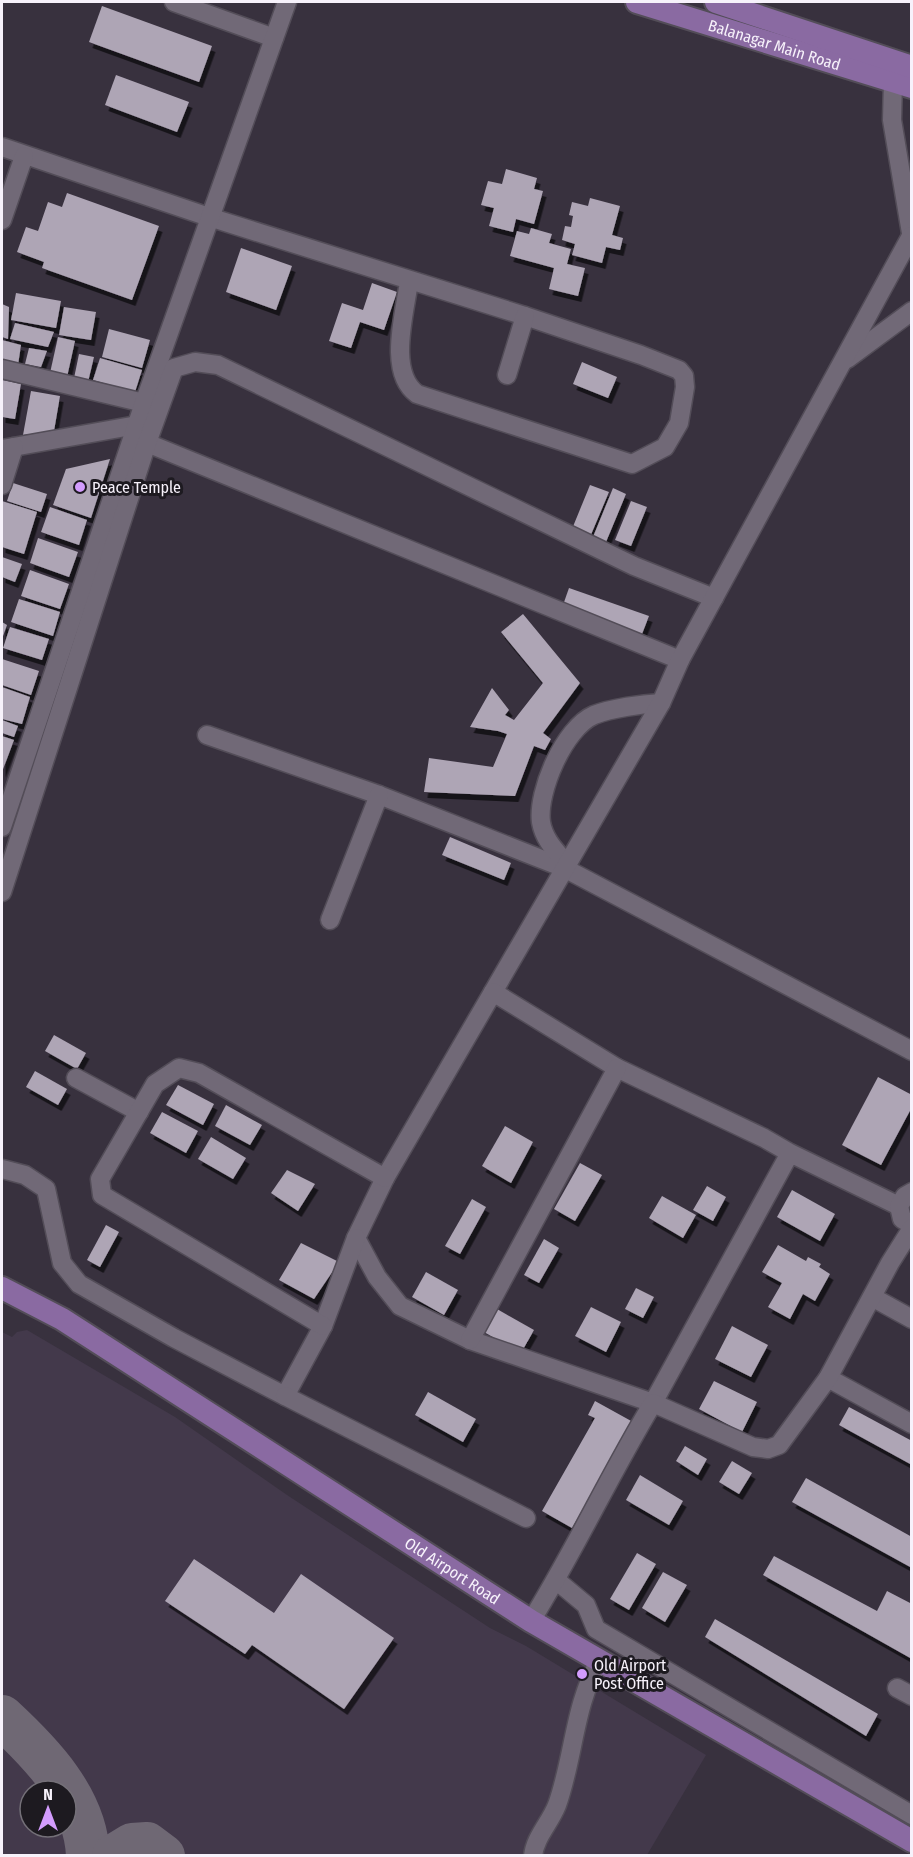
<svg xmlns="http://www.w3.org/2000/svg" width="913" height="1857" font-family="'Fira Sans Condensed',sans-serif">
	<style>
		.built { fill: #43394b; fill-rule: evenodd }
		.lines { fill: none; stroke-linecap: round; stroke-linejoin: round }
		.taxiway { stroke: #6f6874; stroke-width: 44 }
		.building { fill: #aea5b5; filter: url(#shadow) }
		.minor-casing { stroke: #534d58; stroke-width: 21 }
		.major-casing { stroke: #534d58; stroke-width: 26 }
		.minor { stroke: #716977; stroke-width: 18 }
		.major { stroke: #8a6aa2; stroke-width: 22 }
		.poi-dot { fill: #d39cfd; stroke: #1d1a20; stroke-width: 2 }
		.labels { text-anchor: middle; stroke-width: 6; stroke-linejoin: round; paint-order: stroke }
		.street-label { font-size: 16px; fill: #f7f2fb; stroke: #1d1a20 }
		.poi-label { font-size: 16px; fill: #f7f2fb; stroke: #1d1a20; text-anchor: start }
	</style>
	<defs>
		<filter id="shadow"><feDropShadow dx="3.5" dy="6" stdDeviation="0" flood-color="#0009"/></filter>
	</defs>
	<rect width="100%" height="100%" fill="#38313e"/>
	<!-- built -->
	<path class="built" d="M27,1330L175,1417L287,1495L490,1628L526,1646L706,1755L647,1855H2V1332L12,1337L17,1332ZM30,1791H66V1827H30Z"/>
	<g class="lines">
		<!-- taxiway -->
		<g class="taxiway">
			<path d="M2,1717C41,1753 86,1799 88,1856"/>
			<path d="M114,1856L132,1845L147,1844L163,1856"/>
		</g>
	</g>
	<!-- building -->
	<g class="building">
		<path d="M102,6L212,46L199,82L89,42Z"/>
		<path d="M116,75L189,102L177,132L105,105Z"/>
		<path d="M506,169L537,178L534,189L543,191L534,224L516,219L513,232L489,226L494,208L481,205L488,181L502,184Z"/>
		<path d="M67,193L159,226L132,300L42,268L44,262L17,252L26,227L38,231L48,202L62,207Z"/>
		<path d="M590,198L620,206L612,235L623,238L620,250L606,247L602,263L572,255L575,244L562,240L565,226L571,227L573,216L569,215L572,202L588,206Z"/>
		<path d="M531,228L552,234L549,243L571,249L567,264L585,268L578,296L549,289L554,268L510,256L517,231L529,234Z"/>
		<path d="M241,248L292,266L276,310L226,292Z"/>
		<path d="M372,283L397,292L384,330L360,322L351,348L329,341L342,303L363,310Z"/>
		<path d="M16,293L61,301L56,328L11,320Z"/>
		<path d="M2,304L9,307L8,339L2,337Z"/>
		<path d="M64,307L96,312L91,340L59,335Z"/>
		<path d="M15,323L54,332L48,347L10,339Z"/>
		<path d="M109,329L150,340L142,368L102,357Z"/>
		<path d="M58,337L75,341L67,377L50,373Z"/>
		<path d="M2,340L21,345L18,365L2,360Z"/>
		<path d="M29,348L47,351L41,367L25,364Z"/>
		<path d="M79,354L94,357L87,386L73,383Z"/>
		<path d="M100,358L142,370L135,392L93,380Z"/>
		<path d="M582,362L617,377L608,398L573,384Z"/>
		<path d="M2,380L21,384L15,419L2,417Z"/>
		<path d="M31,391L60,396L54,431L23,435Z"/>
		<path d="M110,459L91,518L53,505L66,469Z"/>
		<path d="M13,483L47,494L41,512L7,501Z"/>
		<path d="M590,485L609,492L590,537L572,529Z"/>
		<path d="M613,488L626,494L606,542L593,537Z"/>
		<path d="M2,501L37,512L24,554L2,547Z"/>
		<path d="M631,501L647,507L631,546L615,540Z"/>
		<path d="M50,507L87,520L79,545L41,532Z"/>
		<path d="M38,538L78,552L69,577L30,563Z"/>
		<path d="M2,557L22,564L15,582L2,577Z"/>
		<path d="M30,570L69,584L60,609L21,596Z"/>
		<path d="M569,588L649,616L642,634L563,605Z"/>
		<path d="M19,599L60,612L53,636L11,622Z"/>
		<path d="M523,614L580,683L543,733L551,739L545,750L534,746L515,796L424,792L429,758L493,767L507,734L498,731L470,727L492,688L509,710L505,715L514,720L543,683L501,632Z"/>
		<path d="M2,622L7,625L2,639Z"/>
		<path d="M10,627L49,639L42,660L3,648Z"/>
		<path d="M2,659L39,671L31,695L2,685Z"/>
		<path d="M2,687L30,697L22,724L2,719Z"/>
		<path d="M2,720L18,726L14,737L2,733Z"/>
		<path d="M2,736L14,740L2,772Z"/>
		<path d="M450,837L511,863L504,880L442,855Z"/>
		<path d="M54,1035L86,1053L77,1069L45,1051Z"/>
		<path d="M35,1071L67,1089L58,1105L26,1087Z"/>
		<path d="M878,1077L912,1095V1107L881,1165L842,1145Z"/>
		<path d="M178,1085L214,1104L203,1125L166,1105Z"/>
		<path d="M226,1105L262,1125L250,1145L215,1126Z"/>
		<path d="M162,1112L198,1131L186,1153L150,1133Z"/>
		<path d="M505,1126L533,1142L511,1183L482,1166Z"/>
		<path d="M211,1137L246,1158L233,1179L198,1159Z"/>
		<path d="M580,1163L602,1175L575,1221L554,1209Z"/>
		<path d="M287,1170L315,1184L298,1211L271,1193Z"/>
		<path d="M707,1186L726,1197L713,1221L693,1210Z"/>
		<path d="M792,1190L835,1214L820,1241L777,1217Z"/>
		<path d="M662,1196L696,1215L683,1238L649,1218Z"/>
		<path d="M472,1199L486,1207L460,1254L445,1246Z"/>
		<path d="M106,1225L119,1232L100,1267L87,1260Z"/>
		<path d="M544,1239L559,1248L539,1283L524,1275Z"/>
		<path d="M301,1243L339,1262L314,1299L279,1280Z"/>
		<path d="M778,1245L806,1261L808,1257L821,1264L819,1267L830,1274L815,1301L803,1294L790,1319L768,1307L782,1283L762,1272Z"/>
		<path d="M426,1272L458,1290L444,1315L412,1297Z"/>
		<path d="M636,1288L654,1297L643,1318L625,1309Z"/>
		<path d="M591,1307L621,1322L606,1352L575,1336Z"/>
		<path d="M497,1309L534,1330L521,1353L484,1332Z"/>
		<path d="M732,1326L768,1345L751,1377L715,1359Z"/>
		<path d="M714,1381L757,1402L742,1432L699,1409Z"/>
		<path d="M428,1392L476,1419L463,1442L415,1415Z"/>
		<path d="M595,1401L633,1422L572,1528L542,1511L595,1418L588,1415Z"/>
		<path d="M849,1407L912,1441V1465L839,1425Z"/>
		<path d="M685,1446L707,1459L698,1475L676,1461Z"/>
		<path d="M732,1461L752,1473L739,1494L719,1482Z"/>
		<path d="M640,1475L683,1501L669,1525L626,1500Z"/>
		<path d="M806,1478L912,1537V1568L792,1502Z"/>
		<path d="M637,1553L656,1564L629,1610L610,1599Z"/>
		<path d="M774,1556L877,1611L887,1591L912,1604V1659L763,1575Z"/>
		<path d="M194,1559L274,1613L301,1574L394,1638L344,1709L252,1645L245,1654L165,1601Z"/>
		<path d="M663,1572L687,1585L665,1622L642,1608Z"/>
		<path d="M715,1619L878,1714L866,1736L705,1637Z"/>
	</g>
	<g class="lines">
		<defs>
			<g id="minor">
				<path d="M174,2L274,38"/>
				<path d="M896,69L893,81L892,120L912,239"/>
				<path d="M2,147L209,217L525,316L641,355L679,370L684,376L685,387L679,423L665,447L632,464L417,394C387,372 405,313 409,281"/>
				<path d="M2,220L24,156"/>
				<path d="M847,359L912,311"/>
				<path d="M2,369L144,403"/>
				<path d="M507,375L525,316"/>
				<path d="M147,443L680,660"/>
				<path d="M2,449L137,425"/>
				<path d="M2,485L14,447"/>
				<path d="M207,735L379,795L564,868L912,1051"/>
				<path d="M2,827L144,403L287,2"/>
				<path d="M567,864C556,851 544,840 541,822C537,792 564,728 594,715C612,708 642,704 661,703"/>
				<path d="M2,892L147,443L174,368L195,362L218,365L634,566L714,598"/>
				<path d="M330,920L379,795"/>
				<path d="M493,992L661,703L680,660L911,236"/>
				<path d="M76,1078L139,1112"/>
				<path d="M790,1153L653,1403L470,1340L400,1306L377,1277L356,1238L385,1178L493,992L617,1068L764,1138L790,1153L899,1206"/>
				<path d="M2,1169L25,1175L46,1189L62,1263L79,1284L174,1338L285,1396L323,1326L356,1238"/>
				<path d="M912,1192L905,1196L899,1206L902,1219L912,1225"/>
				<path d="M872,1297L912,1319"/>
				<path d="M323,1326L102,1195L100,1179L155,1084L179,1068L199,1073L385,1178"/>
				<path d="M470,1340L617,1068"/>
				<path d="M828,1378L912,1424"/>
				<path d="M285,1396L526,1518"/>
				<path d="M556,1580L586,1605L596,1629L912,1815"/>
				<path d="M531,1621C575,1550 610,1474 653,1403L753,1447L768,1449L779,1445L828,1378L890,1263L912,1228"/>
				<path d="M897,1688L912,1696"/>
				<path d="M533,1856C535,1837 550,1823 557,1805C574,1758 574,1704 600,1660"/>
			</g>
			<g id="major">
				<path id="s1" d="M637,2L912,87"/>
				<path d="M716,2L912,67"/>
				<path id="s2" d="M2,1288L62,1319L531,1621L912,1841"/>
			</g>
		</defs>
		<!-- minor casing -->
		<use href="#minor" class="minor-casing"/>
		<!-- major casing -->
		<use href="#major" class="major-casing"/>
		<!-- minor -->
		<use href="#minor" class="minor"/>
		<!-- major -->
		<use href="#major" class="major"/>
	</g>
	<!-- markers -->
	<g class="poi-dot">
		<circle cx="80" cy="487" r="6"/>
		<circle cx="582" cy="1674" r="6"/>
	</g>
	<g class="labels">
		<!-- street labels -->
		<g class="street-label">
			<text dy="6" stroke="none"><textPath href="#s1" startOffset="144">Balanagar Main Road</textPath></text>
			<text dy="6" stroke="none"><textPath href="#s2" startOffset="532">Old Airport Road</textPath></text>
		</g>
		<!-- poi labels -->
		<g class="poi-label">
			<text x="92" y="493">Peace Temple</text>
			<text x="594" y="1671">Old Airport<tspan x="594" dy="18">Post Office</tspan></text>
		</g>
	</g>
	<!-- border -->
	<rect width="913" height="1857" fill="none" stroke="#f7f2fb" stroke-width="6"/>
	<!-- north arrow -->
	<g transform="translate(48 1809)"><circle r="28" fill="#1d1a20" stroke="#747078" stroke-width="1.5"/>
	<path d="M0-4.5L10 22L0 15L-10 22Z" fill="#d39cfd"/>
	<text y="-9" font-size="16" font-weight="bold" text-anchor="middle" fill="#f7f2fb">N</text>
	</g>
</svg>
